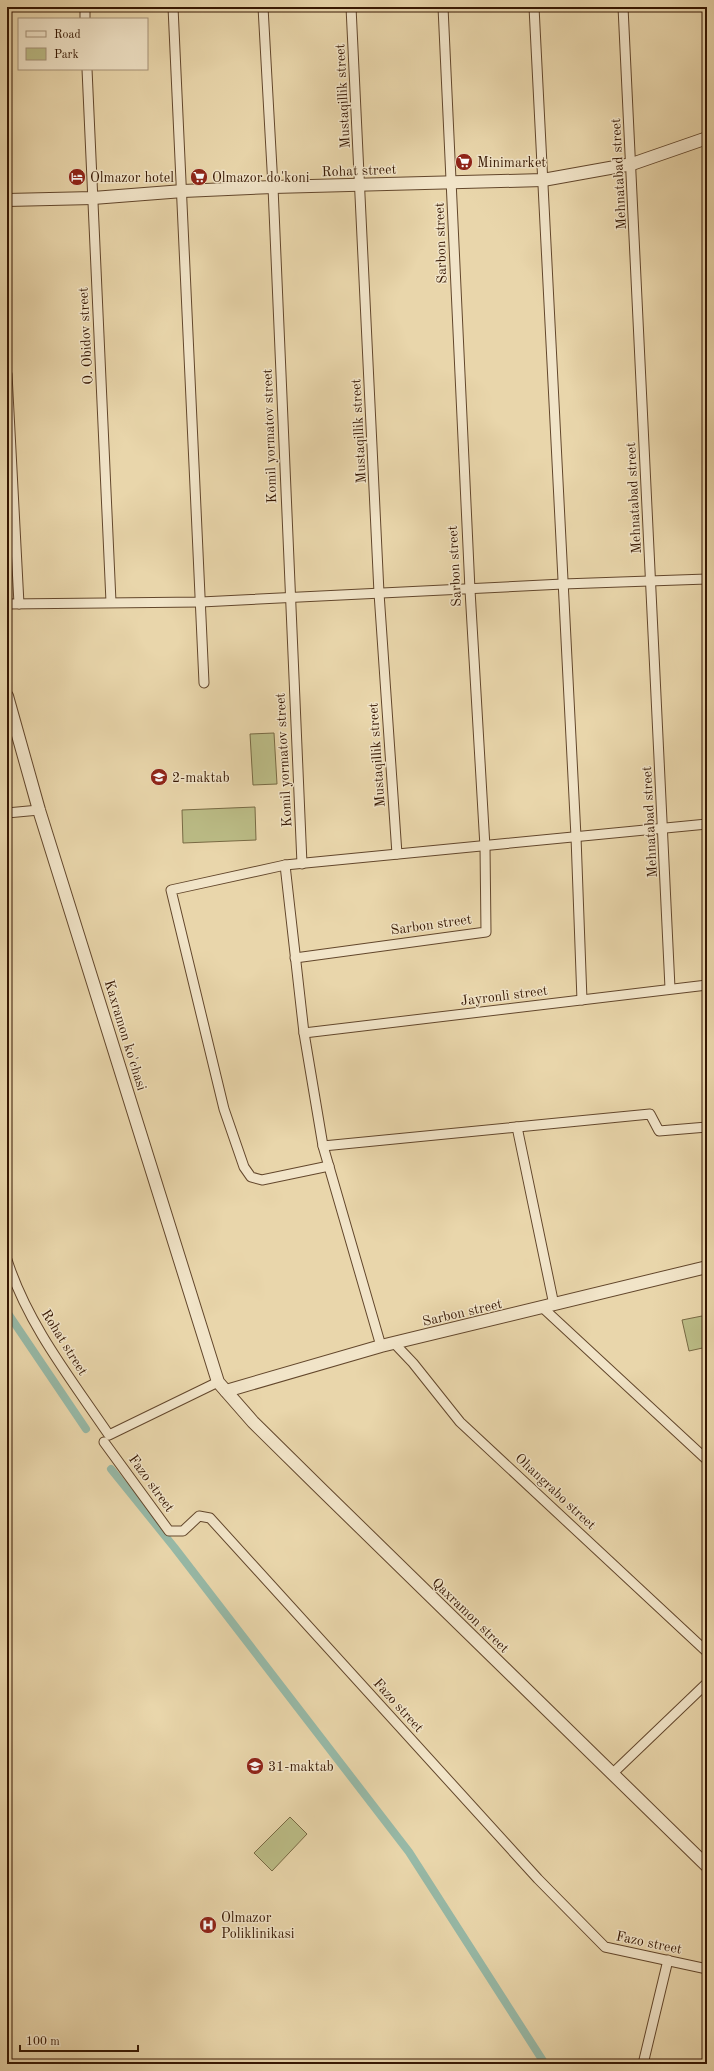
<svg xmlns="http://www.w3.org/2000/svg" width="714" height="2071" font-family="'Old Standard TT',serif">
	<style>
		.green { fill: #bbbc86; stroke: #786a44 }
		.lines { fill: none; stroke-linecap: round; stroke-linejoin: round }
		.canal { stroke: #97b9a7; stroke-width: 8 }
		.minor-casing { stroke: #63472c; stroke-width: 11 }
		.tertiary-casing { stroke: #63472c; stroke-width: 14 }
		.minor { stroke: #f1e4c8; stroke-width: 9 }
		.tertiary { stroke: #f1e4c8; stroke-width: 12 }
		.labels { text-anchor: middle; stroke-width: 3; stroke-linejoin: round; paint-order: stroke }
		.street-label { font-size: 14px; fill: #361702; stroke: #f1e4c8 }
		.poi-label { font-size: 14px; fill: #361702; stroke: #f1e4c8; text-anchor: start }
	</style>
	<rect width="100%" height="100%" fill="#e9d6ab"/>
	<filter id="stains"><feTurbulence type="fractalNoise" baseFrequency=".005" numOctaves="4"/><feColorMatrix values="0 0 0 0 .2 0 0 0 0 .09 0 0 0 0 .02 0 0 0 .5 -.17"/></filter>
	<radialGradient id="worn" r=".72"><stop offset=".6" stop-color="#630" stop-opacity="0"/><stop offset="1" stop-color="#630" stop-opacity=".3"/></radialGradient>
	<!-- green -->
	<g class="green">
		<path d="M274,733L277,784L253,785L250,734Z"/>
		<path d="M255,807L256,840L183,843L182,810Z"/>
		<path d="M707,1315V1347L689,1351L682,1320Z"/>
		<path d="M290,1817L307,1834L272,1871L254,1853Z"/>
	</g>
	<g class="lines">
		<!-- canal -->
		<g class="canal">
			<path d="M7,1312L86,1429"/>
			<path d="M111,1469L174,1547L409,1852L545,2064"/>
		</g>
		<defs>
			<g id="minor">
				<path d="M85,7V19"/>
				<path d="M173,7L204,683"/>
				<path d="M263,7L273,187L302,864"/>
				<path d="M351,7L379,593L397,854"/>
				<path d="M534,7L576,837L582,1000"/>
				<path d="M623,7L670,988"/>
				<path d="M87,69L111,602"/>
				<path d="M7,374L19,604"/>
				<path d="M7,604L201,602L563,584L707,579"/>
				<path d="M7,813L39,810"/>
				<path d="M285,865L304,1033L323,1146L381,1346"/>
				<path d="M295,958L486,932L485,847L470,590L443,7"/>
				<path d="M304,1033L707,985"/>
				<path d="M517,1127L554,1305"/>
				<path d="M323,1146L650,1114L659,1131L707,1127"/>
				<path d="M329,1166L262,1180L251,1177L244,1167L224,1109L171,890L285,865L707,824"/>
				<path d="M7,1260C28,1325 71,1379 109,1435L218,1382"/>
				<path d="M543,1308L707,1460"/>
				<path d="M394,1343L413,1363L460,1422L707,1652"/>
				<path d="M104,1442L169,1531H183L199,1516L210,1518L538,1879L605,1947L707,1969"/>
				<path d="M612,1774L707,1683"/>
				<path d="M643,2064L668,1960"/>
			</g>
			<g id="tertiary">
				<path d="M7,200L93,198L183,191L273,187L543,180L632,164L707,138"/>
				<path d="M7,696L39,810L218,1382L253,1422L322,1490L707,1866"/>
				<path d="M226,1391L381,1346L707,1267"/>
			</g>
		</defs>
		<!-- minor casing -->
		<use href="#minor" class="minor-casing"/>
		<!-- tertiary casing -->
		<use href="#tertiary" class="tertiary-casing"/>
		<!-- minor -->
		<use href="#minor" class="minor"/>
		<!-- tertiary -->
		<use href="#tertiary" class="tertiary"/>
	</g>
	<!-- icons -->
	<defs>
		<symbol id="supermarket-disc" viewBox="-11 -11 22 22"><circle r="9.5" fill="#8f2418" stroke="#f1e4c8"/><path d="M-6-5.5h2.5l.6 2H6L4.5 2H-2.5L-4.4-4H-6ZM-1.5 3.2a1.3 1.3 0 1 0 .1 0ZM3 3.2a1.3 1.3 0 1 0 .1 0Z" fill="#fff"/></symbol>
		<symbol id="hotel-disc" viewBox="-11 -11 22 22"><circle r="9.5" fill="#8f2418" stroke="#f1e4c8"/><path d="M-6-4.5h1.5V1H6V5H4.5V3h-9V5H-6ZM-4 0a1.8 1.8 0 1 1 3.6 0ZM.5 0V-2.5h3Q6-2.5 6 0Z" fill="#fff"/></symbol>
		<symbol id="school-disc" viewBox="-11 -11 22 22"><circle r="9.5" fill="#8f2418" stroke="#f1e4c8"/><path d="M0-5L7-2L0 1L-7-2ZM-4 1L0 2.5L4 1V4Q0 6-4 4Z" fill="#fff"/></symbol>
		<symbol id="hospital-disc" viewBox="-11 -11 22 22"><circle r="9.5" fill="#8f2418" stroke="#f1e4c8"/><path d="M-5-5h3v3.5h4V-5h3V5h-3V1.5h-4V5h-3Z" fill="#fff"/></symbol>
	</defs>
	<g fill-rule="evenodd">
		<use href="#supermarket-disc" x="454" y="152" width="20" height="20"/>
		<use href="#hotel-disc" x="67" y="167" width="20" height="20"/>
		<use href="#supermarket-disc" x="189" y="167" width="20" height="20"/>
		<use href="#school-disc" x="149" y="767" width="20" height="20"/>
		<use href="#school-disc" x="245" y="1756" width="20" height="20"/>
		<use href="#hospital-disc" x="198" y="1915" width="20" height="20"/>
	</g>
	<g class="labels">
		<!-- street labels -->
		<g class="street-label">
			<text transform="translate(342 96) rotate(-93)" y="5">Mustaqillik street</text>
			<text transform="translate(359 170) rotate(-2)" y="5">Rohat street</text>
			<text transform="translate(618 174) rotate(-93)" y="5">Mehnatаbаd street</text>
			<text transform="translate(440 243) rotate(-92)" y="5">Sarbon street</text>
			<text transform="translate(85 336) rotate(-93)" y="5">O. Obidov street</text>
			<text transform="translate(358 431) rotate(-93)" y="5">Mustaqillik street</text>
			<text transform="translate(269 436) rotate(-92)" y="5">Komil yormatov street</text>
			<text transform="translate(633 498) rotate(-93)" y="5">Mehnatаbаd street</text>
			<text transform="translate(454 566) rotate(-93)" y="5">Sarbon street</text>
			<text transform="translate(376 755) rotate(-94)" y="5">Mustaqillik street</text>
			<text transform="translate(283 760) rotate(-93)" y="5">Komil yormatov street</text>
			<text transform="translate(649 822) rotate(-93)" y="5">Mehnatаbаd street</text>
			<text transform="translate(431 924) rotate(-8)" y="5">Sarbon street</text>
			<text transform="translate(504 995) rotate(-7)" y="5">Jayronli street</text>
			<text transform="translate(126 1035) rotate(73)" y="5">Kaxramon ko'chasi</text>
			<text transform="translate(462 1312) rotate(-13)" y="5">Sarbon street</text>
			<text transform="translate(65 1342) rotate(58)" y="5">Rohat street</text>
			<text transform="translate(152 1483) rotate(54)" y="5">Fazo street</text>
			<text transform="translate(556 1491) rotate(43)" y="5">Ohangrabo street</text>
			<text transform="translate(471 1615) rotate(44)" y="5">Qaxramon street</text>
			<text transform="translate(399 1705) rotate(48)" y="5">Fazo street</text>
			<text transform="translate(649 1942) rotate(12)" y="5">Fazo street</text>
		</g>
		<!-- poi labels -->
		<g class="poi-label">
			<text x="477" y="167">Minimarket</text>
			<text x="90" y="182">Olmazor hotel</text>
			<text x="212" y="182">Olmazor do'koni</text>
			<text x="172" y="782">2-maktab</text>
			<text x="268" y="1771">31-maktab</text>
			<text x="221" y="1922">Olmazor<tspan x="221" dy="16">Poliklinikasi</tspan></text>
		</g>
	</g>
	<!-- margin -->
	<rect width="714" height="2071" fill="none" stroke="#e9d6ab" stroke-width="24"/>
	<rect x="8" y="8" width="698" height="2055" fill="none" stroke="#361702" stroke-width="2"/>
	<rect x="12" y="12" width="690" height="2047" fill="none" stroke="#361702"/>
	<!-- legend -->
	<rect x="18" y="18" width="130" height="52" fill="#f1e4c8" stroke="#a69279"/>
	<rect x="26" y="31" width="20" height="6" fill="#f1e4c8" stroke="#a69279"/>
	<text x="54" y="38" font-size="12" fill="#361702">Road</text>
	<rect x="26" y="48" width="20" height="12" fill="#bbbc86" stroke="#a69279"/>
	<text x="54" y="58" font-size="12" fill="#361702">Park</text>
	<!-- scale -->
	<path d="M20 2045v6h118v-6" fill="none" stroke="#361702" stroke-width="2"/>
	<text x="26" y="2045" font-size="12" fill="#361702" stroke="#f1e4c8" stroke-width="3" paint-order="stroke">100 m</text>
	<rect width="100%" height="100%" filter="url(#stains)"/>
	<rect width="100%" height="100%" fill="url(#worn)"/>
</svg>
